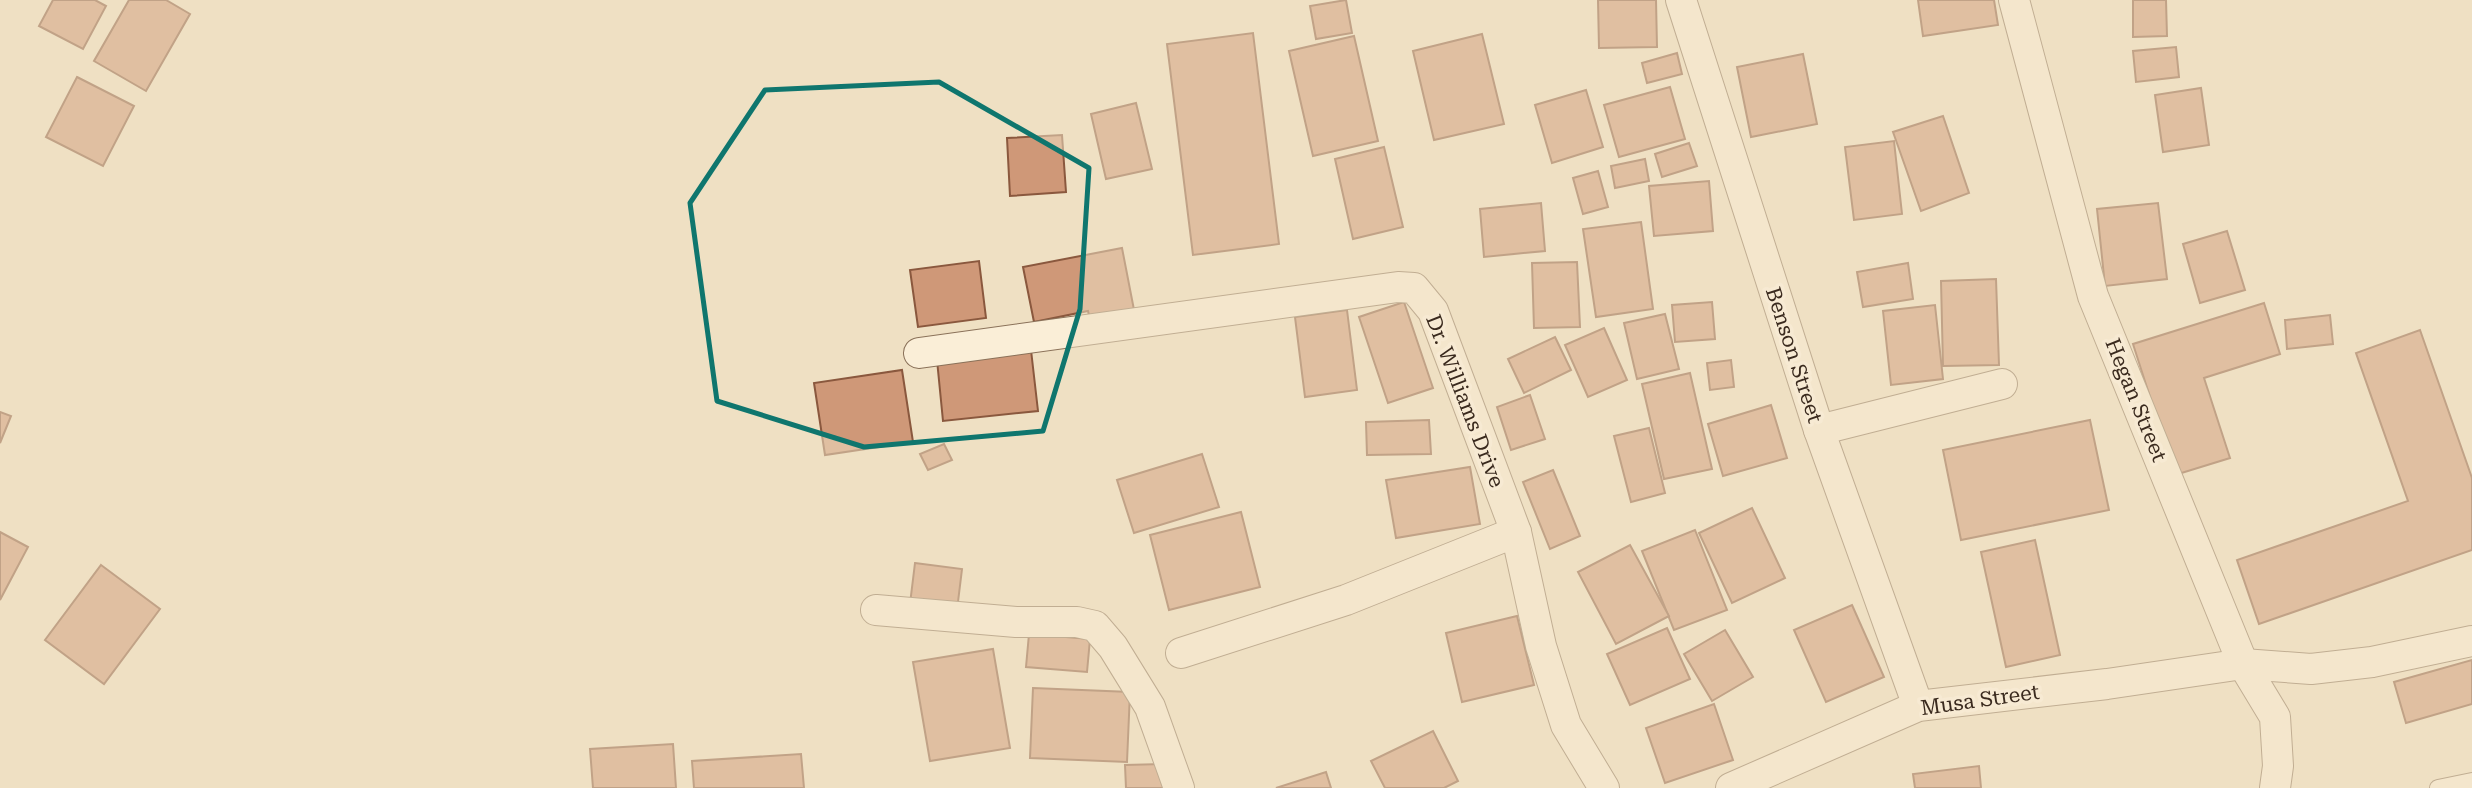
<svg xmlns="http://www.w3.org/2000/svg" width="2472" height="788" font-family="'Roboto Serif',serif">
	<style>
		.building { fill: #cf9878; stroke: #8a583e; stroke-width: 2 }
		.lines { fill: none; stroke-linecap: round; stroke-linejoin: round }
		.lane-casing { stroke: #8a7159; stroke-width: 18 }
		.street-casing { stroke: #8a7159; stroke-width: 32 }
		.lane { stroke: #faeed7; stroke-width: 16 }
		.street { stroke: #faeed7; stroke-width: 30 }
		.marked { fill: none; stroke: #0f766e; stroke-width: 5; stroke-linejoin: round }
		.labels { text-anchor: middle; stroke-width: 7; stroke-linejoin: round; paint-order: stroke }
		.street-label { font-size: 21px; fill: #3a2a1e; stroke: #f7ead3 }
	</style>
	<rect width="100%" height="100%" fill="#efe0c3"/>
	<!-- building -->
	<g class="building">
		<path d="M53,0H95L106,6L83,49L39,26Z"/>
		<path d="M129,0H166L190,14L146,91L94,61Z"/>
		<path d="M1346,0L1352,33L1316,39L1310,6Z"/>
		<path d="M1598,0H1656L1657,47L1599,48Z"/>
		<path d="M1918,0H1994L1998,25L1923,36Z"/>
		<path d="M2133,0H2166L2167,36L2133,37Z"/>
		<path d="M1253,33L1279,244L1193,255L1167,44Z"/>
		<path d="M1482,34L1504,124L1434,140L1413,51Z"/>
		<path d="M1354,36L1378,141L1313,156L1289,51Z"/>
		<path d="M2176,47L2179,77L2136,82L2133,51Z"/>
		<path d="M1677,53L1682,74L1647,83L1642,63Z"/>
		<path d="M1803,54L1817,124L1751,137L1737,67Z"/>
		<path d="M77,77L134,106L103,166L46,137Z"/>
		<path d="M1670,87L1685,139L1619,157L1604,105Z"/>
		<path d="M2201,88L2209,145L2163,152L2155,95Z"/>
		<path d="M1586,90L1603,147L1552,163L1535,105Z"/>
		<path d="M1136,103L1152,169L1106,179L1091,114Z"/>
		<path d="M1943,116L1969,193L1921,211L1893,132Z"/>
		<path d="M1062,135L1066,192L1010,196L1007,138Z"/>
		<path d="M1894,141L1902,214L1854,220L1845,147Z"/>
		<path d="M1689,143L1697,166L1662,177L1655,154Z"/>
		<path d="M1384,147L1403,227L1353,239L1335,159Z"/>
		<path d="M1645,159L1649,181L1615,188L1611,166Z"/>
		<path d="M1598,171L1608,207L1583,214L1573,178Z"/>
		<path d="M1709,181L1713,231L1654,236L1649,186Z"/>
		<path d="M1541,203L1545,251L1484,257L1480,209Z"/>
		<path d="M2158,203L2167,279L2105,286L2097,209Z"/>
		<path d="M1641,222L1653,309L1596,317L1583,229Z"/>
		<path d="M2227,231L2245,290L2200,303L2183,244Z"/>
		<path d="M1122,248L1135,315L1091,324L1088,311L1034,322L1023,267Z"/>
		<path d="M979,261L986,318L918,327L910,270Z"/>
		<path d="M1577,262L1580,327L1534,328L1532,263Z"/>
		<path d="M1908,263L1913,299L1863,307L1857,272Z"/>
		<path d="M1996,279L1999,365L1943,366L1941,281Z"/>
		<path d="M1404,302L1433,388L1388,403L1359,317Z"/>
		<path d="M1712,302L1715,339L1675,342L1672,305Z"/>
		<path d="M2264,303L2280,354L2204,378L2230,458L2175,475L2133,344Z"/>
		<path d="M1935,305L1943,379L1891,385L1883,311Z"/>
		<path d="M1347,310L1357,390L1305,397L1295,317Z"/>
		<path d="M1665,314L1679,369L1637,379L1624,323Z"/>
		<path d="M2330,315L2333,344L2287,349L2285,320Z"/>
		<path d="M1604,328L1627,380L1588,397L1565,345Z"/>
		<path d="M2420,330L2472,478V550L2259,624L2237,560L2408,501L2356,353Z"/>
		<path d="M1555,337L1571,370L1524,393L1508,359Z"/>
		<path d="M1031,350L1038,411L943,421L937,360Z"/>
		<path d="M1731,360L1734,387L1710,390L1707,363Z"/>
		<path d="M902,370L913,442L825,455L814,383Z"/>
		<path d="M1690,373L1712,469L1664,479L1642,384Z"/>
		<path d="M1530,395L1545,439L1511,450L1497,407Z"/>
		<path d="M1771,405L1787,458L1723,476L1708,424Z"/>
		<path d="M0,412L11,416L0,443Z"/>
		<path d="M1429,420L1431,454L1367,455L1366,422Z"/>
		<path d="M2090,420L2109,510L1961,540L1943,450Z"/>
		<path d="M1649,428L1665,493L1631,502L1614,436Z"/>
		<path d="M944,444L952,460L928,470L920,454Z"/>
		<path d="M1202,454L1219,507L1134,533L1117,480Z"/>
		<path d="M1470,467L1480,524L1396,538L1386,480Z"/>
		<path d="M1553,470L1580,536L1550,549L1523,482Z"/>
		<path d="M1752,508L1785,578L1732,603L1699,533Z"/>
		<path d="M1241,512L1260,587L1169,610L1150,535Z"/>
		<path d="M1695,530L1727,610L1674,630L1642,551Z"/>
		<path d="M0,532L28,547L0,600Z"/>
		<path d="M2035,540L2060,655L2006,667L1981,552Z"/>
		<path d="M1630,545L1669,616L1616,644L1578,572Z"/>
		<path d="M915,563L962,569L957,610L910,604Z"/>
		<path d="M101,565L160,609L104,684L45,640Z"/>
		<path d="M1852,605L1884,677L1826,702L1794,630Z"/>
		<path d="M1517,616L1534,685L1462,702L1446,633Z"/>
		<path d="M1667,628L1690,679L1630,705L1607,654Z"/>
		<path d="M1725,630L1753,677L1712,701L1684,654Z"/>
		<path d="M1029,634L1090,639L1087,672L1026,667Z"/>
		<path d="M993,649L1010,748L930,761L913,662Z"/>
		<path d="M2472,660V704L2406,723L2394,682Z"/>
		<path d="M1033,688L1130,692L1127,762L1030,758Z"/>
		<path d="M1714,704L1733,760L1665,783L1646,728Z"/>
		<path d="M1433,731L1458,781L1444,788H1385L1371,761Z"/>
		<path d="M673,744L676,788H593L590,749Z"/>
		<path d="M801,754L804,788H694L692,761Z"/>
		<path d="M1163,764L1164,788H1126L1125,765Z"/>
		<path d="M1979,766L1981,788H1915L1913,774Z"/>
		<path d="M1326,772L1331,788H1276Z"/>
	</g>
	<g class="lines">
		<defs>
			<path id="lane" d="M2438,788L2472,781"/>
			<g id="street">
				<path d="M1681,0L1819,430L1918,706"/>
				<path d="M2014,0L2093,296L2243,664L2275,717L2278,766L2275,788"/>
				<path d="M919,353L1398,287L1414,288L1433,311L1516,532L1541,646L1566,725L1604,788"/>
				<path d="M1819,430L2002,384"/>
				<path d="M876,610L1016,622H1077L1095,626L1113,647L1150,707L1179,788"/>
				<path d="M1181,653L1346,600L1516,532"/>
				<path d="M1731,788L1918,706L2107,684L2243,664L2311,669L2372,662L2472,641"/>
			</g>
		</defs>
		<!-- lane casing -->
		<use href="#lane" class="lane-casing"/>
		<!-- street casing -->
		<use href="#street" class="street-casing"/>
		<!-- lane -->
		<use href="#lane" class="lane"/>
		<!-- street -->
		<use href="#street" class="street"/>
	</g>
	<!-- marked area -->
	<path d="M0 0H2472V788H0ZM939,82L1089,168L1080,309L1043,431L864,447L717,401L690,203L765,90Z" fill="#efe0c3" fill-opacity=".55" fill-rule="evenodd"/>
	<path class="marked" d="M939,82L1089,168L1080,309L1043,431L864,447L717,401L690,203L765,90Z"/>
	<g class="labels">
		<!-- street labels -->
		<g class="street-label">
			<text transform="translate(1794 355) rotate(72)" y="7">Benson Street</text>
			<text transform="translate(2136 400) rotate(68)" y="7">Hegan Street</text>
			<text transform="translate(1465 401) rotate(69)" y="7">Dr. Williams Drive</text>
			<text transform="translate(1980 700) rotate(-8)" y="7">Musa Street</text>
		</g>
	</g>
</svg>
